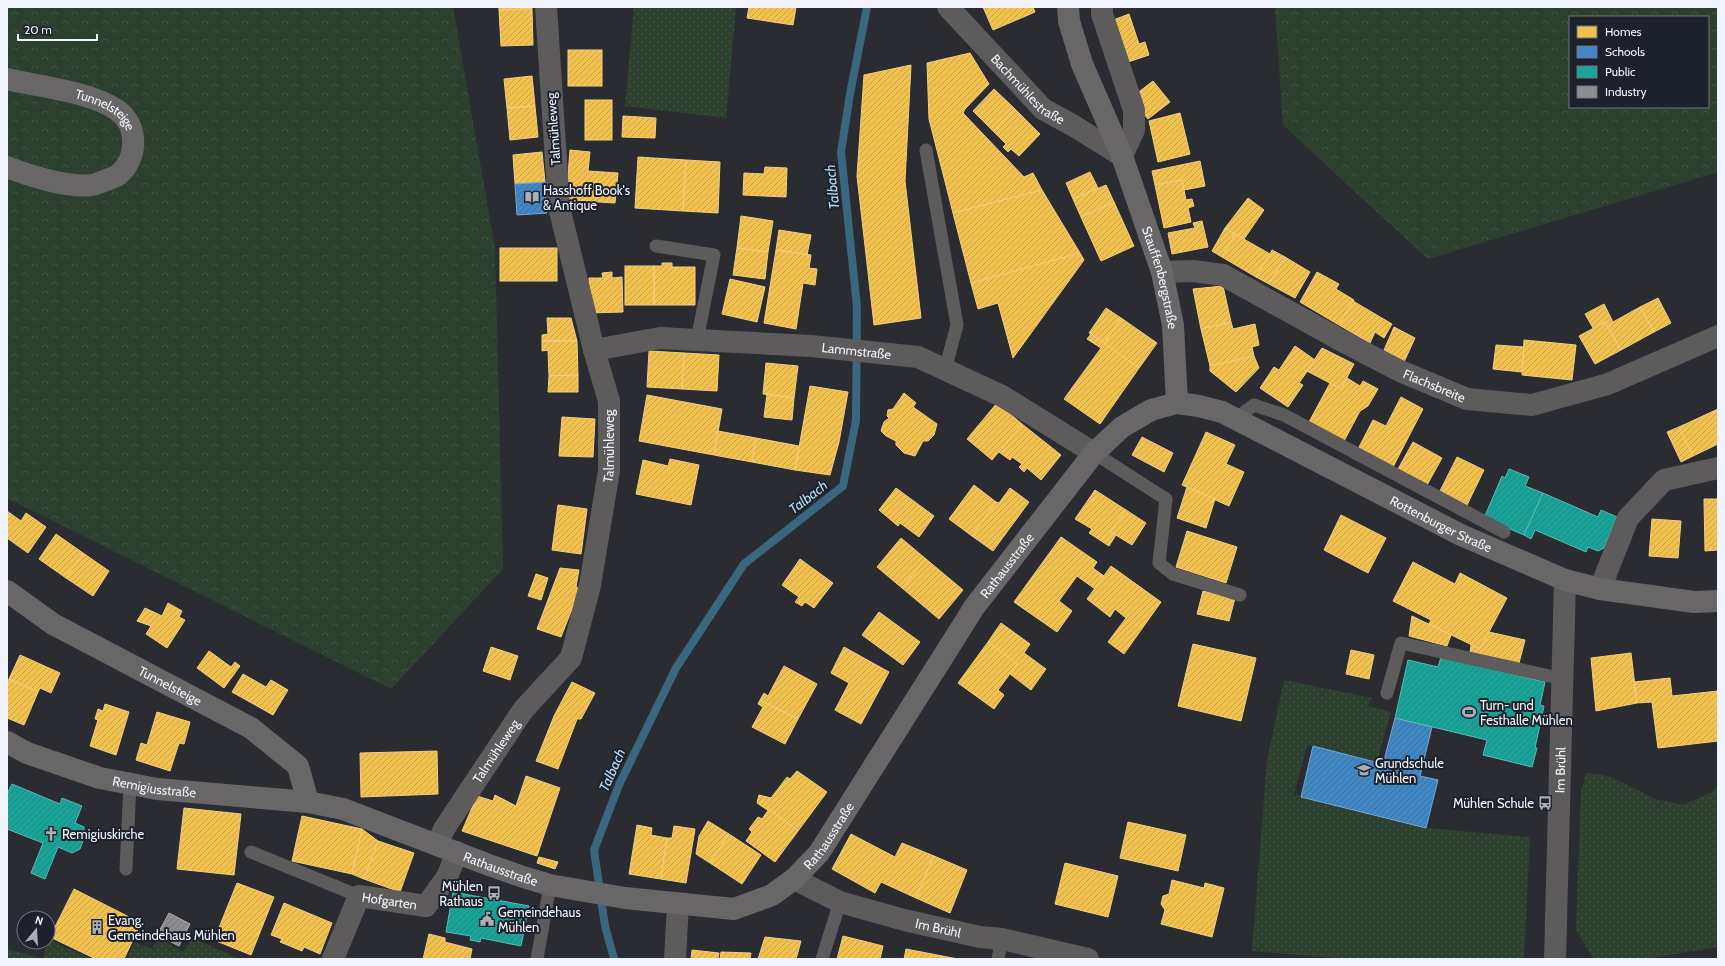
<svg xmlns="http://www.w3.org/2000/svg" width="1725" height="966" font-family="Cabin,sans-serif">
	<style>
		.grass { fill: url(#grass-dots) }
		.forest { fill: url(#forest-crowns); fill-rule: evenodd }
		.homes { fill: url(#homes-hatch); stroke: #f2d082 }
		.schools { fill: url(#schools-hatch); stroke: #74a8d6 }
		.public { fill: url(#public-hatch); stroke: #58bbb6 }
		.industry { fill: url(#industry-hatch); stroke: #abacb2 }
		.lines { fill: none; stroke-linecap: round; stroke-linejoin: round }
		.stream { stroke: #3a6780; stroke-width: 8 }
		.lane { stroke: #5d5b5c; stroke-width: 13 }
		.street { stroke: #5d5b5c; stroke-width: 22 }
		.secondary { stroke: #686667; stroke-width: 22 }
		.labels { text-anchor: middle; stroke-width: 4; stroke-linejoin: round; paint-order: stroke }
		.street-label { font-size: 13px; fill: #f1f4fc; stroke: #1d212c }
		.poi-label { font-size: 13px; fill: #f1f4fc; stroke: #1d212c; text-anchor: start }
		.water-label { font-size: 14px; font-style: italic; fill: #b3e0fb; stroke: #1d212c }
	</style>
	<defs>
		<pattern id="grass-dots" width="8" height="8" patternUnits="userSpaceOnUse"><rect width="8" height="8" fill="#2d402f"/><path d="M2 2h.1M6 6h.1" fill="none" stroke="#425344" stroke-width="1.8" stroke-linecap="round"/></pattern>
		<pattern id="forest-crowns" width="20" height="18" patternUnits="userSpaceOnUse"><rect width="20" height="18" fill="#2d402f"/><path d="M2 6a3 3 0 1 1 6 0M12 15a3 3 0 1 1 6 0" fill="none" stroke="#425344"/></pattern>
		<pattern id="homes-hatch" width="6" height="6" patternUnits="userSpaceOnUse"><rect width="6" height="6" fill="#f2c14e"/><path d="M-1 1l2-2M0 6l6-6M5 7l2-2" fill="none" stroke="#c8a34e"/></pattern>
		<pattern id="schools-hatch" width="6" height="6" patternUnits="userSpaceOnUse"><rect width="6" height="6" fill="#3f88c5"/><path d="M-1 1l2-2M0 6l6-6M5 7l2-2" fill="none" stroke="#436f95"/></pattern>
		<pattern id="public-hatch" width="6" height="6" patternUnits="userSpaceOnUse"><rect width="6" height="6" fill="#17a398"/><path d="M-1 1l2-2M0 6l6-6M5 7l2-2" fill="none" stroke="#268881"/></pattern>
		<pattern id="industry-hatch" width="6" height="6" patternUnits="userSpaceOnUse"><rect width="6" height="6" fill="#8d8d92"/><path d="M-1 1l2-2M0 6l6-6M5 7l2-2" fill="none" stroke="#75757a"/></pattern>
	</defs>
	<rect width="100%" height="100%" fill="#2a2c32"/>
	<!-- grass -->
	<g class="grass">
		<path d="M634,7H736L726,118L625,106Z"/>
		<path d="M1284,680L1372,698L1368,706L1391,712L1376,765L1313,746H1307L1294,794L1426,828L1530,837L1524,959H1348L1252,951L1267,760Z"/>
		<path d="M1586,773L1603,775L1624,783L1655,799L1684,805L1712,792L1718,785V947L1646,959L1593,958L1576,930L1581,792Z"/>
		<path d="M158,938L183,952L193,938L239,959H127L135,942L152,949Z"/>
		<path d="M48,940L93,959H7V949L43,959Z"/>
	</g>
	<!-- forest -->
	<g class="forest">
		<path d="M7,7H453L495,248L503,569L391,689L7,498Z"/>
		<path d="M1275,7H1718V172L1428,259L1283,125ZM1570,17H1708V107H1570Z"/>
	</g>
	<!-- homes -->
	<g class="homes">
		<path d="M499,7H532V9L499,10Z"/>
		<path d="M749,7H796L793,25L747,18Z"/>
		<path d="M983,7H1033L1035,12L993,30Z"/>
		<path d="M532,9L533,45L501,46L499,10Z"/>
		<path d="M1129,14L1139,44L1145,42L1149,55L1122,64L1108,22Z"/>
		<rect x="568" y="50" width="34" height="36"/>
		<path d="M970,53L989,84L965,109L963,113L1024,177L1033,173L1042,190L953,213L929,119L927,63Z"/>
		<path d="M911,65L905,181L921,318L874,325L857,176L864,75Z"/>
		<path d="M532,76L535,106L507,108L504,79Z"/>
		<path d="M1153,81L1170,102L1148,119L1131,98Z"/>
		<path d="M994,89L1015,109L993,131L973,111Z"/>
		<rect x="585" y="100" width="27" height="40"/>
		<path d="M535,106L538,137L510,140L507,108Z"/>
		<path d="M1015,109L1040,134L1019,156L1011,149L1008,152L1003,147L1006,144L993,131Z"/>
		<path d="M1180,113L1190,154L1158,162L1149,121Z"/>
		<path d="M623,116L656,118L655,138L622,137Z"/>
		<path d="M570,150L590,152L588,171L618,173L615,203L566,200Z"/>
		<path d="M542,152L545,182L515,184L513,155Z"/>
		<path d="M638,157L686,160L683,211L635,208Z"/>
		<path d="M686,160L720,162L718,213L683,211Z"/>
		<path d="M1200,161L1205,186L1184,190L1182,180L1155,185L1152,171Z"/>
		<path d="M765,167L787,168L786,197L743,195L744,173L764,174Z"/>
		<path d="M1090,172L1098,188L1073,199L1066,183Z"/>
		<path d="M1182,180L1186,200L1192,199L1194,206L1188,208L1191,222L1164,228L1155,185Z"/>
		<path d="M1106,185L1114,202L1081,217L1073,199Z"/>
		<path d="M1042,190L1080,253L971,283L953,213Z"/>
		<path d="M1248,198L1264,210L1244,239L1225,228Z"/>
		<path d="M1114,202L1134,246L1101,261L1081,217Z"/>
		<path d="M741,216L773,221L768,252L737,248Z"/>
		<path d="M1202,221L1208,247L1172,254L1168,233L1195,228L1193,223Z"/>
		<path d="M1225,228L1235,234L1222,257L1212,251Z"/>
		<path d="M779,230L811,235L807,255L776,250Z"/>
		<path d="M1235,234L1270,254L1256,277L1222,257Z"/>
		<rect x="500" y="248" width="57" height="33"/>
		<path d="M737,248L768,252L765,279L733,275Z"/>
		<path d="M776,250L811,255L809,268L817,269L815,285L803,283L796,329L764,323Z"/>
		<path d="M1272,250L1285,257L1269,284L1256,277Z"/>
		<path d="M1080,253L1084,260L1013,358L998,303L978,309L971,283Z"/>
		<path d="M1285,257L1310,272L1295,298L1269,284Z"/>
		<path d="M662,263H672V267H695V305H654V266H662Z"/>
		<rect x="625" y="266" width="29" height="39"/>
		<path d="M612,272V278L622,277L623,312L589,313V278H603L602,273Z"/>
		<path d="M1317,272L1339,284L1336,289L1354,300L1339,325L1300,302Z"/>
		<path d="M730,279L765,287L757,322L722,314Z"/>
		<path d="M1223,286L1231,322L1201,329L1193,289Z"/>
		<path d="M1658,298L1671,323L1654,332L1640,307Z"/>
		<path d="M1353,301L1392,324L1384,338L1375,332L1370,343L1339,325Z"/>
		<path d="M1604,304L1613,322L1640,307L1654,332L1621,350L1605,322L1593,328L1585,314Z"/>
		<path d="M1106,308L1121,318L1104,344L1089,333Z"/>
		<path d="M547,318H571L577,341H542V335L548,334Z"/>
		<path d="M1121,318L1157,343L1139,368L1104,344Z"/>
		<path d="M1231,322L1233,329L1255,324L1259,345L1252,347L1254,356L1210,366L1201,329Z"/>
		<path d="M1605,322L1621,350L1595,364L1579,336Z"/>
		<path d="M1394,327L1415,338L1404,362L1384,350Z"/>
		<path d="M1091,334L1139,368L1100,424L1064,399L1101,348L1087,339Z"/>
		<path d="M1524,340L1576,345L1572,380L1522,375Z"/>
		<path d="M542,341H577L578,375L549,376L548,350L542,351Z"/>
		<path d="M1496,345L1524,347L1522,372L1493,369Z"/>
		<path d="M1295,346L1315,360L1299,383L1303,385L1288,407L1260,388L1274,367L1279,370Z"/>
		<path d="M1322,348L1354,364L1341,389L1307,371Z"/>
		<path d="M649,351L684,353L682,389L647,387Z"/>
		<path d="M684,353L719,355L717,391L682,389Z"/>
		<path d="M1254,356L1259,368L1236,392L1210,371V366Z"/>
		<path d="M766,363L798,366L794,398L763,394Z"/>
		<path d="M578,375V392H548L549,376Z"/>
		<path d="M1347,378L1360,386L1363,381L1378,389L1368,406L1360,411L1344,441L1309,422L1330,383L1341,389Z"/>
		<path d="M810,386L848,392L839,442L830,475L795,470Z"/>
		<path d="M904,393L916,403L913,407L937,424L934,435L928,441H923L915,456L904,453L896,445V441L886,436L881,431L884,422L889,418L887,416L888,410L893,409Z"/>
		<path d="M767,394L794,398L792,420L764,417Z"/>
		<path d="M647,395L722,409L714,455L639,441Z"/>
		<path d="M1401,397L1423,409L1393,467L1358,449L1373,420L1386,426Z"/>
		<path d="M997,403L1022,424L992,460L967,439Z"/>
		<path d="M1718,409V444L1693,456L1679,427Z"/>
		<path d="M562,417L595,419L593,457L559,456Z"/>
		<path d="M1022,424L1061,455L1041,480L1027,468L1024,472L1019,467L1022,464L1012,457L1010,460L999,452Z"/>
		<path d="M1679,427L1693,456L1681,462L1667,432Z"/>
		<path d="M718,431L756,438L752,462L714,455Z"/>
		<path d="M1206,432L1235,445L1226,464L1244,472L1229,506L1182,485Z"/>
		<path d="M1142,437L1173,453L1164,472L1132,455Z"/>
		<path d="M756,438L799,446L795,470L752,462Z"/>
		<path d="M1413,442L1442,458L1427,485L1398,469Z"/>
		<path d="M1457,457L1484,470L1467,505L1440,491Z"/>
		<path d="M670,459L699,465L691,505L636,494L643,460L668,466Z"/>
		<path d="M974,485L996,502L972,536L949,519Z"/>
		<path d="M1187,487L1215,499L1206,528L1177,518Z"/>
		<path d="M896,488L934,516L919,537L900,523L898,526L879,510Z"/>
		<path d="M1010,488L1029,502L993,551L972,536L996,502L999,503Z"/>
		<path d="M1095,490L1126,510L1111,532L1116,535L1109,546L1089,533L1092,529L1075,519Z"/>
		<path d="M1704,499H1718V550L1705,551Z"/>
		<path d="M558,505L587,509L581,554L552,550Z"/>
		<path d="M1126,510L1146,523L1132,545L1111,532Z"/>
		<path d="M7,511L21,521L26,513L46,527L28,553L7,538Z"/>
		<path d="M1341,515L1386,538L1368,573L1324,550Z"/>
		<path d="M1652,519L1681,521L1678,558L1649,556Z"/>
		<path d="M1187,531L1237,547L1226,583L1176,567Z"/>
		<path d="M56,534L83,553L66,578L39,559Z"/>
		<path d="M1061,537L1097,562L1093,568L1104,576L1095,589L1077,576L1059,601L1072,611L1057,632L1014,602Z"/>
		<path d="M901,538L926,559L902,588L877,567Z"/>
		<path d="M83,553L109,571L93,596L66,578Z"/>
		<path d="M800,559L833,583L814,608L805,602L802,606L795,602L799,597L782,585Z"/>
		<path d="M926,559L963,590L939,619L902,588Z"/>
		<path d="M1413,562L1455,584L1460,573L1507,598L1480,649L1429,624L1431,620L1393,601Z"/>
		<path d="M1111,566L1161,602L1124,654L1108,642L1126,618L1115,609L1110,617L1087,599Z"/>
		<path d="M560,568L579,570L576,587L580,589L561,637L537,629Z"/>
		<path d="M536,574L548,578L541,600L528,596Z"/>
		<path d="M1203,591L1235,598L1229,621L1197,614Z"/>
		<path d="M168,603L182,611L179,617L185,620L167,648L146,634L151,626L137,621L145,608L162,616Z"/>
		<path d="M879,612L920,642L903,665L862,635Z"/>
		<path d="M1412,616L1451,635L1447,646L1409,636Z"/>
		<path d="M1001,623L1030,644L1024,653L1046,669L1031,690L1010,674L1017,664L988,642Z"/>
		<path d="M1489,632L1525,640L1519,663L1470,652L1471,645L1480,649Z"/>
		<path d="M988,642L1017,664L998,690L1004,695L994,709L958,683Z"/>
		<path d="M1193,644L1256,658L1241,721L1178,706Z"/>
		<path d="M491,647L518,656L510,680L483,671Z"/>
		<path d="M844,647L889,672L861,724L835,710L849,683L831,673Z"/>
		<path d="M1351,650L1374,655L1369,679L1346,674Z"/>
		<path d="M209,651L231,667L235,662L240,666L224,688L197,668Z"/>
		<path d="M1631,653L1637,703L1596,711L1591,658Z"/>
		<path d="M20,655L60,673L51,693L40,688L38,692L9,679Z"/>
		<path d="M784,666L817,684L798,719L760,700L764,693L768,696Z"/>
		<path d="M243,674L266,687L271,680L288,690L273,715L232,692Z"/>
		<path d="M1670,678L1672,696L1718,691V741L1658,748L1652,702L1637,703L1634,682Z"/>
		<path d="M9,679L38,692L24,725L7,718V684Z"/>
		<path d="M572,682L595,693L581,719H577L558,769L536,761L554,716Z"/>
		<path d="M760,700L798,719L785,744L752,727L763,707L758,704Z"/>
		<path d="M105,704L129,712L116,755L90,746L98,720L95,719L98,709L103,711Z"/>
		<path d="M157,712L190,722L184,744L179,743L170,771L136,760L141,743L147,745Z"/>
		<path d="M437,751L438,794L361,797L360,753Z"/>
		<path d="M797,771L827,792L798,831L757,803L759,795L771,798L787,777L790,779Z"/>
		<path d="M526,776L560,788L537,856L462,831L477,796L493,801L495,795L516,806Z"/>
		<path d="M184,808L241,814L234,875L177,869Z"/>
		<path d="M769,809L798,831L775,862L746,841L752,832L749,829L758,817L762,819Z"/>
		<path d="M302,816L362,829L352,874L292,861Z"/>
		<path d="M708,821L729,834L710,863L696,854L699,836Z"/>
		<path d="M1128,822L1186,835L1178,871L1120,858Z"/>
		<path d="M637,825L652,828L651,835L667,838L661,879L629,874Z"/>
		<path d="M674,826L695,829L686,883L661,879L667,838H672Z"/>
		<path d="M362,829L378,841L364,879L352,874Z"/>
		<path d="M729,834L761,855L742,884L710,863Z"/>
		<path d="M851,834L895,857L902,843L934,856L916,898L881,882L875,893L832,869Z"/>
		<path d="M378,841L414,853L400,892L364,879Z"/>
		<path d="M934,856L967,870L950,913L916,898Z"/>
		<path d="M539,857L558,862L555,869L537,863Z"/>
		<path d="M1065,863L1118,876L1108,917L1055,904Z"/>
		<path d="M1172,880L1204,888L1205,883L1224,888L1212,937L1161,924L1165,910L1161,904L1163,896L1169,894Z"/>
		<path d="M237,883L274,897L251,955L214,940Z"/>
		<path d="M74,889L141,923L124,959H96L50,937Z"/>
		<path d="M284,903L332,923L320,954L304,947L302,951L280,942L282,939L271,935Z"/>
		<path d="M429,934L445,938V942L472,949L470,959H423Z"/>
		<path d="M843,936L883,946L880,959H837Z"/>
		<path d="M765,937L801,941L796,959H758Z"/>
		<path d="M906,949L958,959H904Z"/>
		<path d="M692,950L719,953L718,959H691Z"/>
		<path d="M721,952L751,953L750,959H720Z"/>
	</g>
	<!-- schools -->
	<g class="schools">
		<path d="M545,182L547,213L517,215L515,184Z"/>
		<path d="M1395,718L1432,727L1420,776L1438,780L1426,828L1301,797L1313,746L1383,764Z"/>
	</g>
	<!-- public -->
	<g class="public">
		<path d="M1509,469L1529,477L1525,486L1543,493L1524,535L1484,518L1502,476L1505,478Z"/>
		<path d="M1543,493L1598,517L1601,510L1617,517L1604,548L1598,551L1588,547L1586,552L1535,530L1531,539L1524,535Z"/>
		<path d="M1441,657L1545,682L1540,705L1544,706L1535,748H1537L1532,767L1483,755L1487,740L1395,718L1408,660L1438,667Z"/>
		<path d="M12,784L60,804L62,798L82,806L75,823L84,827V838L80,849L72,853L58,847L45,879L31,873L43,843L7,829V794Z"/>
		<path d="M453,892L529,906L521,946L481,938L480,942L470,940L471,936L446,932Z"/>
	</g>
	<!-- industry -->
	<path class="industry" d="M169,913L190,924L179,946L157,935Z"/>
	<g class="lines">
		<!-- stream -->
		<path class="stream" d="M614,959L605,926L594,850L619,785L676,668L744,564L843,486L856,420L857,307L841,152L850,94L867,7"/>
		<!-- lane -->
		<g class="lane">
			<path d="M926,150L957,325L945,370"/>
			<path d="M656,246L714,255L697,340"/>
			<path d="M1235,419L1254,405L1284,415L1504,532"/>
			<path d="M1094,453L1166,499L1159,563L1173,574L1240,595"/>
			<path d="M1387,693L1401,643L1563,679"/>
			<path d="M251,852L359,896"/>
			<path d="M126,869L130,784"/>
			<path d="M537,959L550,885"/>
			<path d="M822,959L840,902"/>
			<path d="M998,959L1002,939"/>
		</g>
		<!-- street -->
		<g class="street">
			<path id="s1" d="M948,7L1043,109L1074,126L1122,156L1134,130V110L1102,14V7"/>
			<path id="s2" d="M1162,272L1193,271L1223,275L1346,343L1400,371L1467,399L1532,405L1608,384L1718,336"/>
			<path id="s3" d="M594,350L660,338L811,346L918,357L1002,396L1094,453"/>
			<path d="M1600,589L1628,518L1664,480L1718,468"/>
			<path id="s4" d="M437,845L444,829L523,710L571,658L590,585L609,471V401L594,350L559,207L546,7"/>
			<path id="s5" d="M794,879L840,902L904,920L980,937L1002,939L1088,959"/>
			<path id="s6" d="M333,959L359,896L426,906L447,877L457,852"/>
			<path d="M675,959L678,904"/>
			<path id="s7" d="M1555,959L1565,580"/>
		</g>
		<!-- secondary -->
		<g class="secondary">
			<path id="s8" d="M1068,7L1069,21L1082,64L1122,156L1162,272L1173,325L1177,403"/>
			<path id="s9" d="M7,79C40,87 89,91 117,110C139,125 138,159 118,175C114,178 108,179 104,181C100,182 96,185 92,185C68,188 30,176 7,167"/>
			<path id="s10" d="M7,591L53,624L251,728L298,766L308,802"/>
			<path id="s11" d="M7,742L27,753L100,778L157,789L308,802L343,809L489,865L523,877L550,885L625,898L734,909L772,895L794,879L819,853L975,606L1094,453L1122,427L1151,410L1177,403L1199,406L1222,412L1461,535L1565,580L1600,589L1694,602L1718,601"/>
		</g>
	</g>
	<!-- icons -->
	<defs>
		<symbol id="library-bare" viewBox="-9 -9 18 18"><path d="M-6-4Q-3-5.5-.7-3.5V5Q-3 3-6 4ZM6-4Q3-5.5 .7-3.5V5Q3 3 6 4Z" fill="#abaeb5" stroke="#1d212c" stroke-width="2.5" paint-order="stroke"/></symbol>
		<symbol id="stadium-bare" viewBox="-9 -9 18 18"><path d="M0-5a6.5 5 0 1 0 0 10a6.5 5 0 1 0 0-10ZM-3.5-1.8h7v3.6h-7Z" fill="#abaeb5" stroke="#1d212c" stroke-width="2.5" paint-order="stroke"/></symbol>
		<symbol id="school-bare" viewBox="-9 -9 18 18"><path d="M0-5L7-2L0 1L-7-2ZM-4 1L0 2.5L4 1V4Q0 6-4 4Z" fill="#abaeb5" stroke="#1d212c" stroke-width="2.5" paint-order="stroke"/></symbol>
		<symbol id="bus-bare" viewBox="-9 -9 18 18"><path d="M-5-6H5V4H4V6H2V4H-2V6H-4V4H-5ZM-3.5-4V0h7V-4ZM-3.5 1.2v1.5H-2V1.2ZM2 1.2v1.5H3.5V1.2Z" fill="#abaeb5" stroke="#1d212c" stroke-width="2.5" paint-order="stroke"/></symbol>
		<symbol id="church-bare" viewBox="-9 -9 18 18"><path d="M-1.2-6h2.4v3.5h3.3v2.4h-3.3V6h-2.4V-.1h-3.3v-2.4h3.3Z" fill="#abaeb5" stroke="#1d212c" stroke-width="2.5" paint-order="stroke"/></symbol>
		<symbol id="civic-bare" viewBox="-9 -9 18 18"><path d="M-.6-6.5H3V-4.5H.6V-3L4-1V1h2V6H-6V1h2V-1L-.6-3ZM-1.2 2.5V6h2.4V2.5Z" fill="#abaeb5" stroke="#1d212c" stroke-width="2.5" paint-order="stroke"/></symbol>
		<symbol id="building-bare" viewBox="-9 -9 18 18"><path d="M-4-6H4V6H1V3H-1V6H-4ZM-2.5-4.3h1.7v1.8h-1.7ZM.8-4.3h1.7v1.8H.8ZM-2.5-1h1.7V.8h-1.7ZM.8-1h1.7V.8H.8Z" fill="#abaeb5" stroke="#1d212c" stroke-width="2.5" paint-order="stroke"/></symbol>
	</defs>
	<g fill-rule="evenodd">
		<use href="#library-bare" x="522" y="187" width="20" height="20"/>
		<use href="#stadium-bare" x="1459" y="702" width="20" height="20"/>
		<use href="#school-bare" x="1354" y="760" width="20" height="20"/>
		<use href="#bus-bare" x="1535" y="793" width="20" height="20"/>
		<use href="#church-bare" x="41" y="824" width="20" height="20"/>
		<use href="#bus-bare" x="484" y="883" width="20" height="20"/>
		<use href="#civic-bare" x="477" y="909" width="20" height="20"/>
		<use href="#building-bare" x="87" y="917" width="20" height="20"/>
	</g>
	<g class="labels">
		<!-- street labels -->
		<g class="street-label">
			<text dy="5" stroke="none"><textPath href="#s1" startOffset="115">Bachmühlestraße</textPath></text>
			<text dy="5" stroke="none"><textPath href="#s9" startOffset="105">Tunnelsteige</textPath></text>
			<text transform="translate(553 129) rotate(-94)" y="5">Talmühleweg</text>
			<text dy="5" stroke="none"><textPath href="#s8" startOffset="287">Stauffenbergstraße</textPath></text>
			<text dy="5" stroke="none"><textPath href="#s3" startOffset="264">Lammstraße</textPath></text>
			<text dy="5" stroke="none"><textPath href="#s2" startOffset="300">Flachsbreite</textPath></text>
			<text dy="5" stroke="none"><textPath href="#s4" startOffset="447">Talmühleweg</textPath></text>
			<text dy="5" stroke="none"><textPath href="#s11" startOffset="1732">Rottenburger Straße</textPath></text>
			<text dy="5" stroke="none"><textPath href="#s11" startOffset="1199">Rathausstraße</textPath></text>
			<text dy="5" stroke="none"><textPath href="#s10" startOffset="189">Tunnelsteige</textPath></text>
			<text dy="5" stroke="none"><textPath href="#s4" startOffset="111">Talmühleweg</textPath></text>
			<text dy="5" stroke="none"><textPath href="#s7" startOffset="189">Im Brühl</textPath></text>
			<text dy="5" stroke="none"><textPath href="#s11" startOffset="155">Remigiusstraße</textPath></text>
			<text dy="5" stroke="none"><textPath href="#s11" startOffset="875">Rathausstraße</textPath></text>
			<text dy="5" stroke="none"><textPath href="#s11" startOffset="514">Rathausstraße</textPath></text>
			<text dy="5" stroke="none"><textPath href="#s6" startOffset="99">Hofgarten</textPath></text>
			<text dy="5" stroke="none"><textPath href="#s5" startOffset="153">Im Brühl</textPath></text>
		</g>
		<!-- poi labels -->
		<g class="poi-label">
			<text x="543" y="195">Hasshoff Book's<tspan x="543" dy="15">&amp; Antique</tspan></text>
			<text x="1480" y="710">Turn- und<tspan x="1480" dy="15">Festhalle Mühlen</tspan></text>
			<text x="1375" y="768">Grundschule<tspan x="1375" dy="15">Mühlen</tspan></text>
			<text x="1534" y="808" text-anchor="end">Mühlen Schule</text>
			<text x="62" y="839">Remigiuskirche</text>
			<text x="483" y="891" text-anchor="end">Mühlen<tspan x="483" dy="15">Rathaus</tspan></text>
			<text x="498" y="917">Gemeindehaus<tspan x="498" dy="15">Mühlen</tspan></text>
			<text x="108" y="925">Evang.<tspan x="108" dy="15">Gemeindehaus Mühlen</tspan></text>
		</g>
		<!-- water labels -->
		<g class="water-label">
			<text transform="translate(832 187) rotate(-96)" y="5">Talbach</text>
			<text transform="translate(808 497) rotate(-38)" y="5">Talbach</text>
			<text transform="translate(612 770) rotate(-66)" y="5">Talbach</text>
		</g>
	</g>
	<!-- border -->
	<rect width="1725" height="966" fill="none" stroke="#f1f4fc" stroke-width="16"/>
	<!-- legend -->
	<rect x="1569" y="16" width="140" height="92" fill="#1d212c" stroke="#72757f"/>
	<rect x="1577" y="26" width="20" height="12" fill="#f2c14e" stroke="#72757f"/>
	<text x="1605" y="36" font-size="12" fill="#f1f4fc">Homes</text>
	<rect x="1577" y="46" width="20" height="12" fill="#3f88c5" stroke="#72757f"/>
	<text x="1605" y="56" font-size="12" fill="#f1f4fc">Schools</text>
	<rect x="1577" y="66" width="20" height="12" fill="#17a398" stroke="#72757f"/>
	<text x="1605" y="76" font-size="12" fill="#f1f4fc">Public</text>
	<rect x="1577" y="86" width="20" height="12" fill="#8d8d92" stroke="#72757f"/>
	<text x="1605" y="96" font-size="12" fill="#f1f4fc">Industry</text>
	<!-- north arrow -->
	<g transform="translate(36 930) rotate(18)"><circle r="19" fill="#1d212c" stroke="#72757f"/>
	<path d="M0-3L7 15L0 10L-7 15Z" fill="#abaeb5"/>
	<text y="-6" font-size="11" font-weight="bold" text-anchor="middle" fill="#f1f4fc">N</text>
	</g>
	<!-- scale -->
	<path d="M18 34v6h79v-6" fill="none" stroke="#f1f4fc" stroke-width="2"/>
	<text x="24" y="34" font-size="12" fill="#f1f4fc" stroke="#1d212c" stroke-width="3" paint-order="stroke">20 m</text>
</svg>
